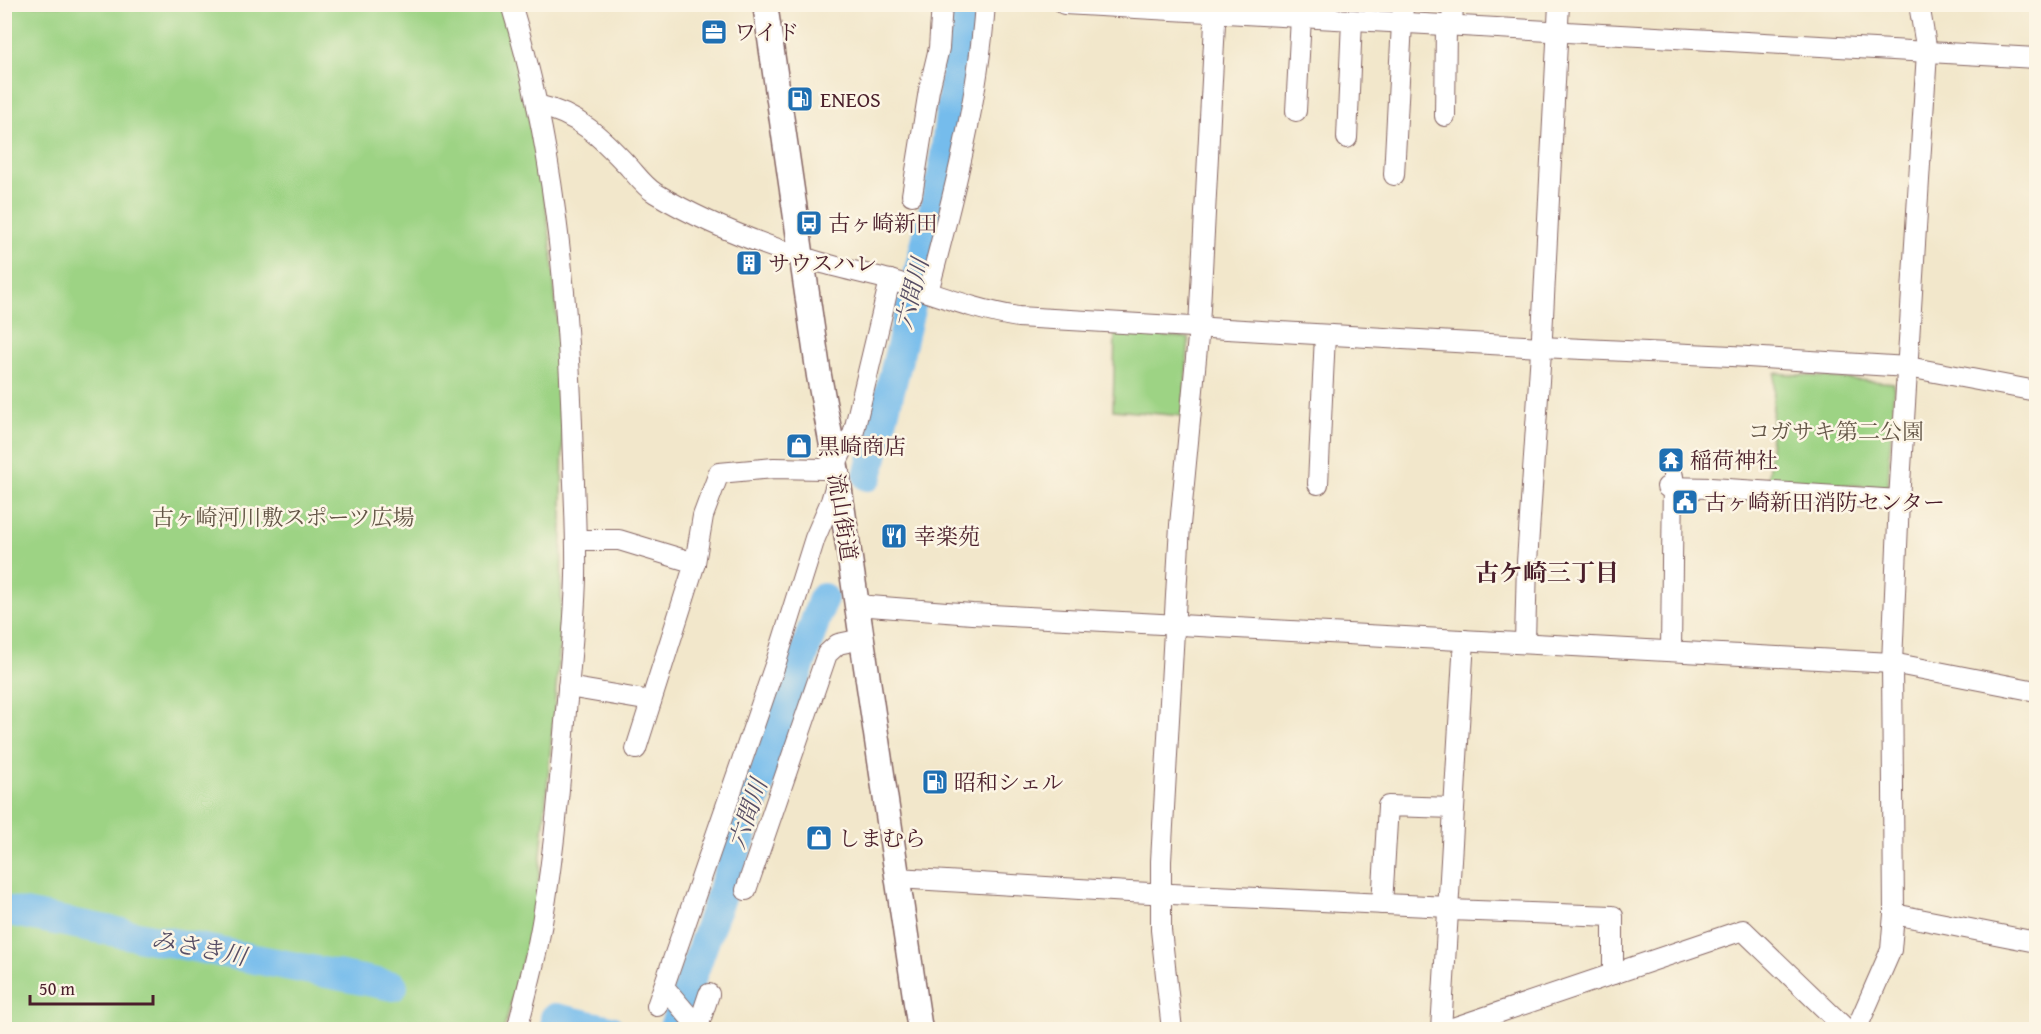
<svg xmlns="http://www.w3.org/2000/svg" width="2041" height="1034" font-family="'Gentium Book Plus','Noto Serif JP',serif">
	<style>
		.green { fill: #9dd384; stroke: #747958; stroke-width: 1.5 }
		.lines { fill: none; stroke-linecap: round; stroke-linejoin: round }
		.river { stroke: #74bcec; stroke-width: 30 }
		.minor-casing { stroke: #856563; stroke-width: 22 }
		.major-casing { stroke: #856563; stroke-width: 27 }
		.minor { stroke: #fff; stroke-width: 20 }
		.major { stroke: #fff; stroke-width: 24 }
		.labels { text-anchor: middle; stroke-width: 5; stroke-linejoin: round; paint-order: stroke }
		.poi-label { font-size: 22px; fill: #4a1f2b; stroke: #fcf5e5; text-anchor: start }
		.park-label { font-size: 22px; fill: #635546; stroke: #fcf5e5 }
		.street-label { font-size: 22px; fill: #4a1f2b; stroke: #fcf5e5 }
		.water-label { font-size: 24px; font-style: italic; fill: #574e65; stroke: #fcf5e5 }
		.neighbourhood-label { font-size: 24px; font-weight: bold; fill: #4a1f2b; stroke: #fcf5e5 }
	</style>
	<rect width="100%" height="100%" fill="#fcf5e5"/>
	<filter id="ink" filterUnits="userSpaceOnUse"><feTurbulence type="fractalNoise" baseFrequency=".0167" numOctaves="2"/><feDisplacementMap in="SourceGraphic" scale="12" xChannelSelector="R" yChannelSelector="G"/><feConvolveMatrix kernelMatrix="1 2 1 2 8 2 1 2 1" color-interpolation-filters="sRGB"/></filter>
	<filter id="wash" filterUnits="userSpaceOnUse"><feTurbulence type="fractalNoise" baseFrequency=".008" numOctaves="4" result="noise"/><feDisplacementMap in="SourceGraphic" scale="24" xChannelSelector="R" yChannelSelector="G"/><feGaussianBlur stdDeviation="1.35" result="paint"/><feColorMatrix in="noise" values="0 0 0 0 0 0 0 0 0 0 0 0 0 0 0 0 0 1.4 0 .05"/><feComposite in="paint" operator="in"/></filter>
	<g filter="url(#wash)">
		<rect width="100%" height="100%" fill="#f2e7cb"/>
		<!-- green -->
		<g class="green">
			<path d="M5,5H501L517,56L543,187L552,252L563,401L561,633L536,910L504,1029L5,1030Z"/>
			<path d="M1115,333L1189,338L1183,416L1113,410Z"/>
			<path d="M1775,373L1894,383L1888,487L1768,481Z"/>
		</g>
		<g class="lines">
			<!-- river -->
			<g class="river">
				<path d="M868,476L901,347L943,170L964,4"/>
				<path d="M4,910L393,986"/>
				<path d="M555,1018L610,1030"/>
				<path d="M673,1030L751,810L823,598"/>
			</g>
		</g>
	</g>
	<g filter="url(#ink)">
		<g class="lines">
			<defs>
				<g id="minor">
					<path d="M511,4C553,141 567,284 572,425C573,476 577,526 576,576C575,621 570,666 566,711C559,790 553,871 537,949C531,976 524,1003 517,1030"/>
					<path d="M1064,4L2036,58"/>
					<path d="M1452,25L1453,4"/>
					<path d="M537,105C578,114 601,137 629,167C637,176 645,187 655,193C705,223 764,246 819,262C843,269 867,274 890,280C933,293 974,310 1018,317L1541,347L1732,356L1908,367L2036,391"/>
					<path d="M1296,111L1301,17"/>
					<path d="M1445,116L1446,25"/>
					<path d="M1347,138L1352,20"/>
					<path d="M1394,175L1403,4"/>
					<path d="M912,195L929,90L939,48L942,4"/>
					<path d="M928,292C953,198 978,102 985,4"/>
					<path d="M1318,484L1325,335"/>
					<path d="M1667,487L1711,488L1899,500"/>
					<path d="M576,540H619L695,563L703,516L719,473L774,468L822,469L835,466L846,443L853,435L890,280"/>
					<path d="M857,605L972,614L1892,663L2036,691"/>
					<path d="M1525,642L1527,562L1542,336L1559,4"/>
					<path d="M1671,650L1673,476"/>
					<path d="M568,687L651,701"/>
					<path d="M636,749L695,563"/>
					<path d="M897,878L1129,892L1449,907"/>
					<path d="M746,890L827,654L838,644L862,639"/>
					<path d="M1382,904L1388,806L1454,808"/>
					<path d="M1449,910L1613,916V974"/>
					<path d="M1894,914L2036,942"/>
					<path d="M664,987L698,1027"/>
					<path d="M657,1006L776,662L815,538L831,501L837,481"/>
					<path d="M697,1030L709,994"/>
					<path d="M1172,1030L1161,930V861L1180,525L1199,327L1216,4"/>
					<path d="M1441,1030L1464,640"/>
					<path d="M1447,1030L1743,930L1847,1030"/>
					<path d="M1856,1030L1891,950L1894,914L1892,663L1899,500L1927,52L1919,4"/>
				</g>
				<path id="major" d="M765,4L819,376L838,478L920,1030"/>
			</defs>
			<!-- minor casing -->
			<use href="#minor" class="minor-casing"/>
			<!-- major casing -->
			<use href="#major" class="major-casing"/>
			<!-- minor -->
			<use href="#minor" class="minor"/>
			<!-- major -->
			<use href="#major" class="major"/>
		</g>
	</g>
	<!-- icons -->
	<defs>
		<symbol id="office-square" viewBox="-11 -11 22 22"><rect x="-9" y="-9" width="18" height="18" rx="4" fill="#1f6fb2" stroke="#fcf5e5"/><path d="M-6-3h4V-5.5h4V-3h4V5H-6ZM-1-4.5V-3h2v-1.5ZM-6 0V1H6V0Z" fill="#fff"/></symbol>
		<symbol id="fuel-square" viewBox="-11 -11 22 22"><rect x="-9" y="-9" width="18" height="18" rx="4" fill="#1f6fb2" stroke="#fcf5e5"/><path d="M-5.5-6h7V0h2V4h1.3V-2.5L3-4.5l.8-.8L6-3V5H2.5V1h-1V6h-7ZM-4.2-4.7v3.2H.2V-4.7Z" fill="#fff"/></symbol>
		<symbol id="bus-square" viewBox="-11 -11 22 22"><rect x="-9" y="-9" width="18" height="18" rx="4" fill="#1f6fb2" stroke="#fcf5e5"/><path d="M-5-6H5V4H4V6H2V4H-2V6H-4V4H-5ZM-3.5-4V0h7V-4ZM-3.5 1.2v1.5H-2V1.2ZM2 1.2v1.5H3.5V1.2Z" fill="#fff"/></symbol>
		<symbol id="building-square" viewBox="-11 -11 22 22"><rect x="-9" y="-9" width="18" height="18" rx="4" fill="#1f6fb2" stroke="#fcf5e5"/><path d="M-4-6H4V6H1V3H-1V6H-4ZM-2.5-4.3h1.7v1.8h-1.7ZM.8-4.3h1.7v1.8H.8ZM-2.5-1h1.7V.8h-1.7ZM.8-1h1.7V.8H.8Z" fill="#fff"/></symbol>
		<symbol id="shop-square" viewBox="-11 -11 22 22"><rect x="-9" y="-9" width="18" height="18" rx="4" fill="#1f6fb2" stroke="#fcf5e5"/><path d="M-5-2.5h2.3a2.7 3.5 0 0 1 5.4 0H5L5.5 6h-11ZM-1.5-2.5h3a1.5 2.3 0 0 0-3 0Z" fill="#fff"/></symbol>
		<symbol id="temple-square" viewBox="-11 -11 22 22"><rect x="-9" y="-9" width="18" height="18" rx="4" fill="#1f6fb2" stroke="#fcf5e5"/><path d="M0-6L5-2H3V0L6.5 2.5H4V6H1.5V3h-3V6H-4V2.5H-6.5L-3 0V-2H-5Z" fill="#fff"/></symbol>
		<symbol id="civic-square" viewBox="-11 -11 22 22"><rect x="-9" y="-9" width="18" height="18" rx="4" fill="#1f6fb2" stroke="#fcf5e5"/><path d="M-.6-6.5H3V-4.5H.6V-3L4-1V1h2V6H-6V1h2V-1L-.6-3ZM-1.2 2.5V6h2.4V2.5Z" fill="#fff"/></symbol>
		<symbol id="restaurant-square" viewBox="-11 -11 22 22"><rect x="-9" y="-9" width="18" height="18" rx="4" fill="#1f6fb2" stroke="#fcf5e5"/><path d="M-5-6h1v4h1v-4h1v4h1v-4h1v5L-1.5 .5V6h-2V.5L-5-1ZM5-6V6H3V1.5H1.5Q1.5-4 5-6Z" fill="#fff"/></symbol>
	</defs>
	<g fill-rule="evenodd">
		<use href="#office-square" x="699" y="17" width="30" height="30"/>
		<use href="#fuel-square" x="785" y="84" width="30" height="30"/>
		<use href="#bus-square" x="794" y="208" width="30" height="30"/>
		<use href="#building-square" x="734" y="248" width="30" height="30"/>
		<use href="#shop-square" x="784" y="431" width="30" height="30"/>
		<use href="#temple-square" x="1656" y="445" width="30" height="30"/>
		<use href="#civic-square" x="1670" y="487" width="30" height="30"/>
		<use href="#restaurant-square" x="879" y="521" width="30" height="30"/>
		<use href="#fuel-square" x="920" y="767" width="30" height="30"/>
		<use href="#shop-square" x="804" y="823" width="30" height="30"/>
	</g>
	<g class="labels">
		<!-- poi labels -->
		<g class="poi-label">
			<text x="734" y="40">ワイド</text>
			<text x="820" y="107">ENEOS</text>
			<text x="828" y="231">古ヶ崎新田</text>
			<text x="768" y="271">サウスハレ</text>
			<text x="818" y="454">黒崎商店</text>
			<text x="1690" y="468">稲荷神社</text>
			<text x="1704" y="510">古ヶ崎新田消防センター</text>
			<text x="914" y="544">幸楽苑</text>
			<text x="954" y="790">昭和シェル</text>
			<text x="838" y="846">しまむら</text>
		</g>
		<!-- park labels -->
		<g class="park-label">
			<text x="1836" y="439">コガサキ第二公園</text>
			<text x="283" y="525">古ヶ崎河川敷スポーツ広場</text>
		</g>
		<!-- street labels -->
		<g class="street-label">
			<text transform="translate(843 517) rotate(81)" y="8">流山街道</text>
		</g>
		<!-- water labels -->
		<g class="water-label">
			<text transform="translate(912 294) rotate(-76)" y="8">六間川</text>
			<text transform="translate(748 814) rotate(-71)" y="8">六間川</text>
			<text transform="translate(199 948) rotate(11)" y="8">みさき川</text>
		</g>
		<!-- neighbourhood labels -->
		<g class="neighbourhood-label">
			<text x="1547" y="581">古ケ崎三丁目</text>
		</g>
	</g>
	<!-- margin -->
	<rect width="2041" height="1034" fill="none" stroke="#fcf5e5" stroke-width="24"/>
	<!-- scale -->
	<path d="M30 995v9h123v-9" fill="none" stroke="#4a1f2b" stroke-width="3"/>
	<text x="39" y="995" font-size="18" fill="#4a1f2b" stroke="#fcf5e5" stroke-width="4.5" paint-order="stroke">50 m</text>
</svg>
